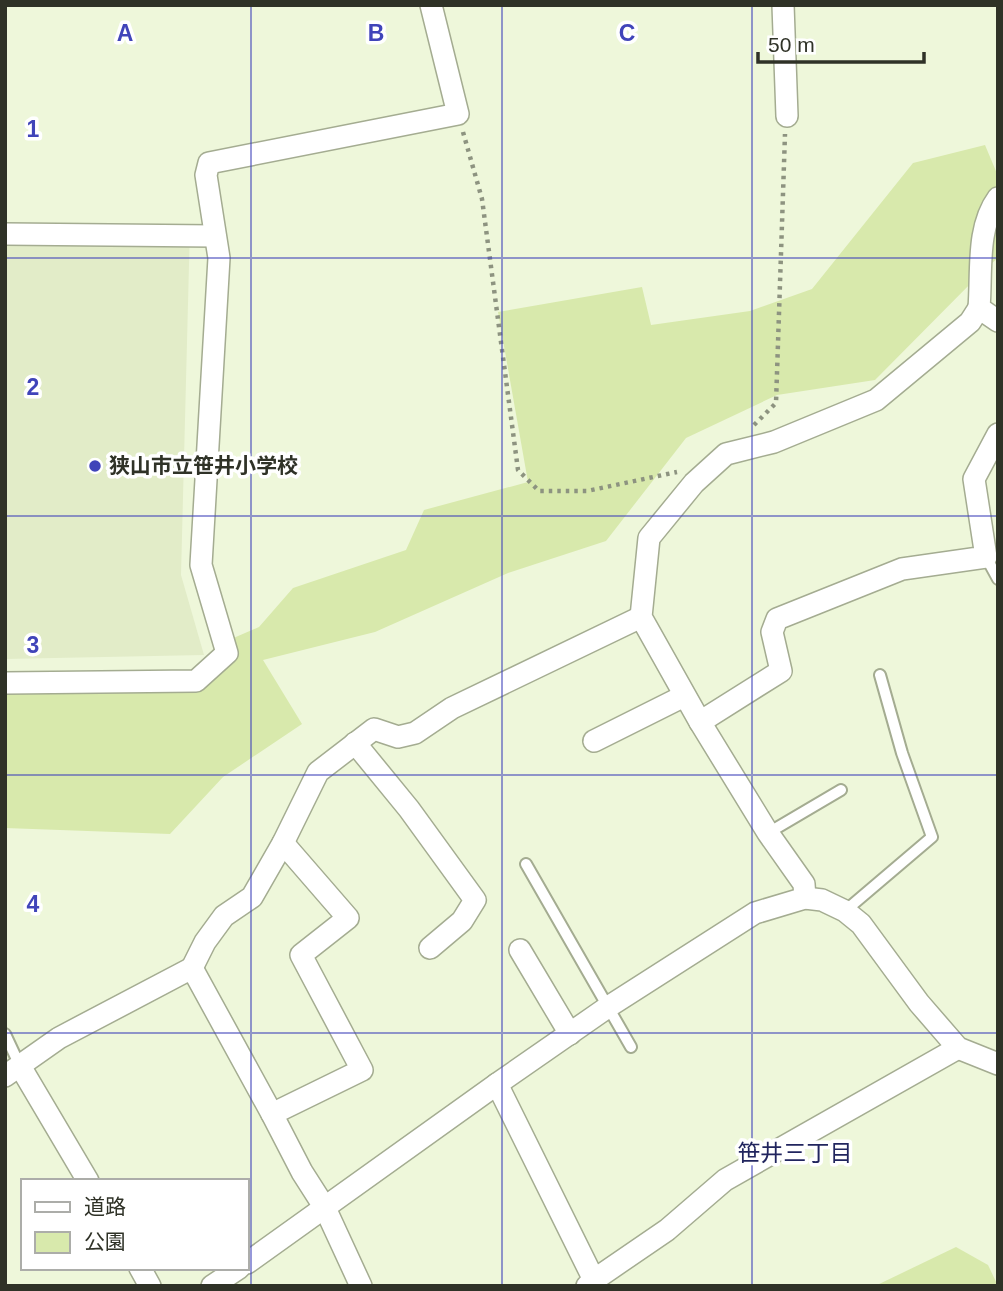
<svg xmlns="http://www.w3.org/2000/svg" width="1003" height="1291" font-family="Arial,'Noto Sans JP',sans-serif">
	<style>
		.built { fill: #e2ecc8 }
		.green { fill: #d8e9ac }
		.lines { fill: none; stroke-linecap: round; stroke-linejoin: round }
		.lane-casing { stroke: #a4ac91; stroke-width: 14 }
		.street-casing { stroke: #a4ac91; stroke-width: 24 }
		.path { stroke: #8d9380; stroke-width: 4.5; stroke-dasharray: 3.5 5; stroke-linecap: butt }
		.lane { stroke: #fff; stroke-width: 10 }
		.street { stroke: #fff; stroke-width: 21 }
		.grid { fill: none; stroke: #4044b9; stroke-width: 2; stroke-opacity: 0.55 }
		.poi-dot { fill: #4044b9; stroke: #fff; stroke-width: 2.5 }
		.labels { text-anchor: middle; stroke-width: 7; stroke-linejoin: round; paint-order: stroke }
		.poi-label { font-size: 21px; font-weight: bold; fill: #2f3227; stroke: #fff; text-anchor: start }
		.neighbourhood-label { font-size: 23px; fill: #21255e; stroke: #fff }
		.grid-label { font-size: 23px; text-anchor: middle; font-weight: bold; fill: #4044b9; stroke: #fff; stroke-width: 7; stroke-linejoin: round; paint-order: stroke }
	</style>
	<rect width="100%" height="100%" fill="#eef7da"/>
	<!-- built -->
	<path class="built" d="M190,226L181,575L204,655L5,659V232Z"/>
	<!-- green -->
	<g class="green">
		<path d="M985,145L998,176V258L985,269L875,380L777,395L686,438L606,541L508,573L375,632L263,660L302,724L223,777L170,834L5,828V681L204,672L215,646L259,627L293,588L406,550L424,510L528,482L498,312L642,287L651,325L750,311L812,289L913,163Z"/>
		<path d="M956,1247L988,1265L998,1286H875Z"/>
	</g>
	<g class="lines">
		<defs>
			<g id="lane">
				<path d="M986,557L998,579"/>
				<path d="M768,833L841,790"/>
				<path d="M526,864L631,1047"/>
				<path d="M845,911L932,837L902,753L880,675"/>
				<path d="M5,1034L20,1066"/>
			</g>
			<g id="street">
				<path d="M783,5L787,116"/>
				<path d="M998,198C976,228 982,272 979,308L998,321"/>
				<path d="M5,234L215,236"/>
				<path d="M5,683L196,681L227,653L201,565L219,258L206,175L209,163L458,114L431,5"/>
				<path d="M700,722L781,671L772,632L777,619L902,569L986,557L974,479L998,434"/>
				<path d="M594,741L684,696"/>
				<path d="M355,743L409,809L475,900L462,921L430,948"/>
				<path d="M805,898L804,884L768,833L700,722L641,617L649,538L694,483L726,454L774,442L876,400L970,322L979,308"/>
				<path d="M520,950L570,1034"/>
				<path d="M192,968L205,942L224,916L252,897L283,843L318,772L374,729L398,737L415,733L452,708L641,617"/>
				<path d="M20,1066L88,1181"/>
				<path d="M5,1076L59,1038L192,968L272,1114L302,1172L325,1208L361,1286"/>
				<path d="M497,1084L594,1280L587,1286"/>
				<path d="M272,1114L362,1070L301,955L348,918L283,843"/>
				<path d="M247,1263L497,1084L608,1007L755,913L805,898L822,900L845,911L861,924L919,1003L958,1048L998,1064"/>
				<path d="M140,1268L150,1286"/>
				<path d="M594,1280L667,1230L725,1180L958,1048"/>
				<path d="M212,1286L239,1268"/>
			</g>
		</defs>
		<!-- lane casing -->
		<use href="#lane" class="lane-casing"/>
		<!-- street casing -->
		<use href="#street" class="street-casing"/>
		<!-- path -->
		<g class="path">
			<path d="M463,132L482,199L518,470L539,491H587L677,472"/>
			<path d="M754,425L776,403L785,134"/>
		</g>
		<!-- lane -->
		<use href="#lane" class="lane"/>
		<!-- street -->
		<use href="#street" class="street"/>
	</g>
	<!-- grid -->
	<path class="grid" d="M251,5V1286M502,5V1286M752,5V1286M5,258H998M5,516H998M5,775H998M5,1033H998"/>
	<!-- markers -->
	<circle class="poi-dot" cx="95" cy="466" r="7"/>
	<g class="labels">
		<!-- poi labels -->
		<g class="poi-label">
			<text x="109" y="473">狭山市立笹井小学校</text>
		</g>
		<!-- neighbourhood labels -->
		<g class="neighbourhood-label">
			<text x="795" y="1161">笹井三丁目</text>
		</g>
	</g>
	<g class="grid-label">
		<text x="125" y="41">A</text>
		<text x="376" y="41">B</text>
		<text x="627" y="41">C</text>
		<text x="33" y="137">1</text>
		<text x="33" y="395">2</text>
		<text x="33" y="653">3</text>
		<text x="33" y="912">4</text>
	</g>
	<!-- border -->
	<rect width="1003" height="1291" fill="none" stroke="#2f3227" stroke-width="14"/>
	<!-- legend -->
	<rect x="21" y="1179" width="228" height="91" fill="#ffffff" stroke="#acada9" stroke-width="2"/>
	<rect x="35" y="1202" width="35" height="10" fill="#ffffff" stroke="#acada9" stroke-width="2"/>
	<text x="84" y="1214" font-size="21" fill="#2f3227">道路</text>
	<rect x="35" y="1232" width="35" height="21" fill="#d8e9ac" stroke="#acada9" stroke-width="2"/>
	<text x="84" y="1249" font-size="21" fill="#2f3227">公園</text>
	<!-- scale -->
	<path d="M758 52v10h166v-10" fill="none" stroke="#2f3227" stroke-width="3.5"/>
	<text x="768" y="52" font-size="21" fill="#2f3227" stroke="#ffffff" stroke-width="5" paint-order="stroke">50 m</text>
</svg>
